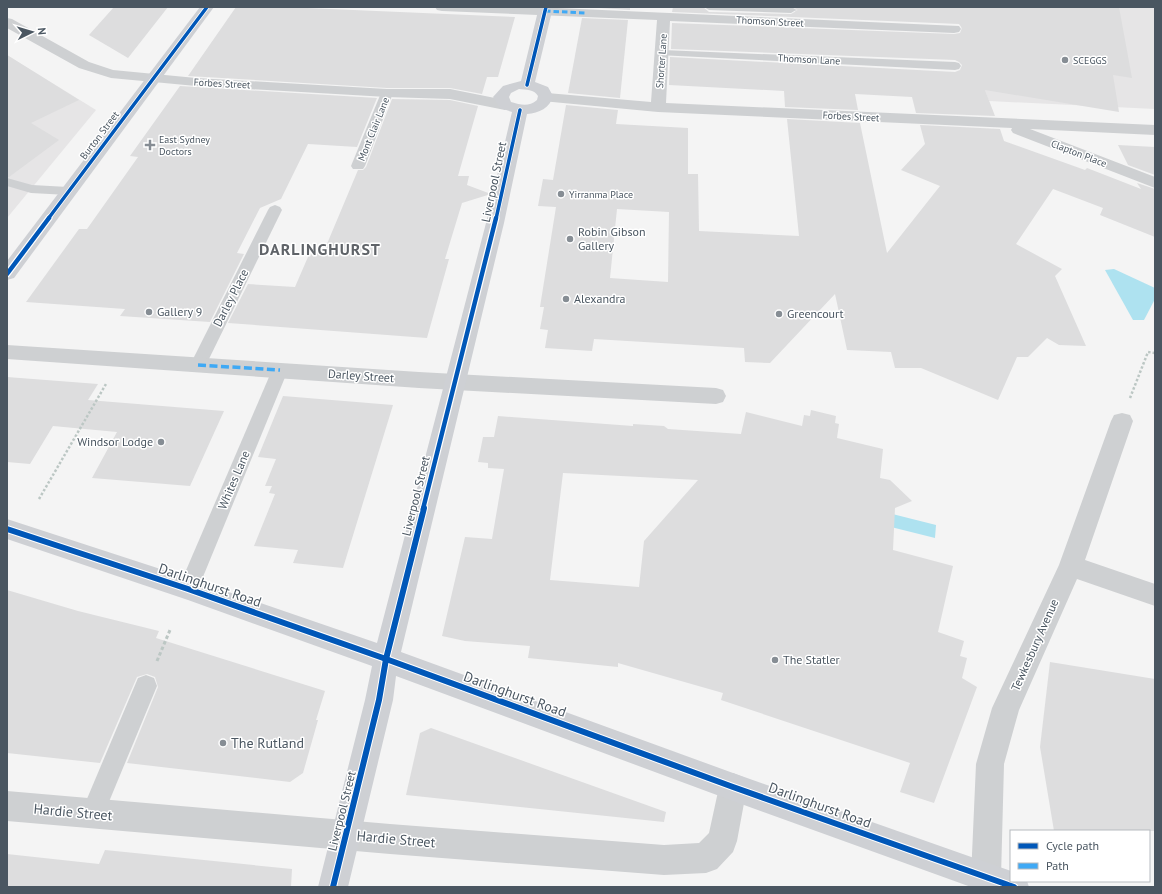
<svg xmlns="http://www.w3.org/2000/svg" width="1162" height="894" font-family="'PT Sans',sans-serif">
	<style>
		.education { fill: #e6e5e6 }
		.water { fill: #aee2f0 }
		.building { fill: #ddddde; fill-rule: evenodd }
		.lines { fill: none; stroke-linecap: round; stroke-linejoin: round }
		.path-far1 { stroke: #bcc7c4; stroke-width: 2.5; stroke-dasharray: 2.5 2; stroke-linecap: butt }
		.path { stroke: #bcc7c4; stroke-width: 3; stroke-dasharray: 3.5 2.5; stroke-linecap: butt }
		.lane { fill: #ced0d2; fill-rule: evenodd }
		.street { fill: #ced0d2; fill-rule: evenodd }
		.secondary { fill: #ced0d4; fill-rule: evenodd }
		.quiet-far1 { stroke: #3fa9f5; stroke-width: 3; stroke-dasharray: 5.5 3; stroke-linecap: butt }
		.quiet { stroke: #3fa9f5; stroke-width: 3.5; stroke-dasharray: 8 3.5; stroke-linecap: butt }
		.cycleway-far2-casing { stroke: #fff; stroke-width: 5 }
		.cycleway-far1-casing { stroke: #fff; stroke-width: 7 }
		.cycleway-casing { stroke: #fff; stroke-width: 8 }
		.cycleway-far2 { stroke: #0057b8; stroke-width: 3.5 }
		.cycleway-far1 { stroke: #0057b8; stroke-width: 4.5 }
		.cycleway { stroke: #0057b8; stroke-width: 6 }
		.poi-dot { fill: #868d94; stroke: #fff; stroke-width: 1.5 }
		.labels { text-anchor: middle; stroke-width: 3; stroke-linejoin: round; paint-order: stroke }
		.far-street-label { font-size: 10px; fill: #4a5661; stroke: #fff }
		.far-poi-label { font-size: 10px; fill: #4a5661; stroke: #fff; text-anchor: start }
		.street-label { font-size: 12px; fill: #4a5661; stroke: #fff }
		.poi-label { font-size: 12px; fill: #4a5661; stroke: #fff; text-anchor: start }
		.near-street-label { font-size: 14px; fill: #4a5661; stroke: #fff }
		.near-poi-label { font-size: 14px; fill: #4a5661; stroke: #fff; text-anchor: start }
		.district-label { font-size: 16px; font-weight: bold; letter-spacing: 1px; fill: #5f6368; stroke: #fff }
	</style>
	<rect width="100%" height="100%" fill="#f4f4f4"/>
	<!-- education -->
	<g class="education">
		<path d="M794,7H1155V109L989,101L961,27V22L796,15Z"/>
		<path d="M7,55L96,110L7,218Z"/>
	</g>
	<!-- water -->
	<g class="water">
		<path d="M1114,269L1155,288V299L1144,320H1133L1105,270Z"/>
		<path d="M833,499L936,525L935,538L831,512Z"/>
	</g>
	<!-- building -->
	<g class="building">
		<path d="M114,7H168L128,58L89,35Z"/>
		<path d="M236,7H284L515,17L498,77H487L482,94L450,88H387L188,76Z"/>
		<path d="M585,7H630V10Z"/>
		<path d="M673,7H703L709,12L791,14L798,10L794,7H1119L1132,78L1113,75L1119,112L985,90L995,116L916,113L912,97L855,94L858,110L785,107L784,91L669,85L670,57L955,72L960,70L962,65L959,62L955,60L671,49L672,23L954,34L960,33L962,28L959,24L672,12Z"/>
		<path d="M582,18L628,20L620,98L568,93Z"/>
		<path d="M7,55L79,100L31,123L59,140L9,177H7Z"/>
		<path d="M180,86L377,98L357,147L308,144L281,199L260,208L237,253L244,254L210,322L120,316L125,309L26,302L79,229H87L138,157L130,156Z"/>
		<path d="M392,99L450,100L478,106L458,176H469L467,185L491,194L462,203L445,259H449L427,338L228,323L248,284L295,287L311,250L324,251L358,170H363L366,167Z"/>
		<path d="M566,105L618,110L616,124L688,128V174H698L699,231L799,236L787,119L860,123L887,253L940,186L901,170L925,144L920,125L1000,129L1004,141L1085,170L1087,168L1141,189L1137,183L1155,189V237L1100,215L1103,208L1053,189L1016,244L1062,269L1055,276L1086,346L1059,345L1047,338L1028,357H1017L998,400L921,368H895L891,352L847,350L835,294L770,363L745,362L744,348L594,339L592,351L545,348L548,330L540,329L544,307H540L556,207L538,206L543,179L553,180ZM617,209L669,212L668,282L610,278Z"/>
		<path d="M1118,145L1155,147V175L1128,165Z"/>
		<path d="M7,377L98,384L88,400L224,411L190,486L92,478L117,432L53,426L30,464L7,462Z"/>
		<path d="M283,396L393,405L343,568L293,563L298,550L254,546L275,494L269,493L272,486H265L276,459L258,457Z"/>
		<path d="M811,410L836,416L835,423L839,424L837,438L883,449L880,478L890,480L912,501L895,508L893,550L953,566L938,632L964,641L960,656L967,658L962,678L977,687L934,803L900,792L910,763L721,700L723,693L618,663V667L528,658L530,646L465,641L442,636L465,537L492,539L504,469L488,468V463L478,462L483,437H494L498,416L633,426V424L664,426L668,429L741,434L746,412L802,426L804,415L810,416ZM563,473L698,480L644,541L639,587L550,580Z"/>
		<path d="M7,590L78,611L159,631L156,638L325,691L316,720H318L303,773L290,782L127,763L158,687L155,677L147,674L137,677L100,763L7,753Z"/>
		<path d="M1050,662L1155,679V831H1054L1040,747Z"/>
		<path d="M431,728L666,812L664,822L406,795L420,733Z"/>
		<path d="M105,850L292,869L291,887H7V854L99,864Z"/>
	</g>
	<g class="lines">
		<!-- path-far1 -->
		<g class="path-far1">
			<path d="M1130,398L1148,352L1155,353"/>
			<path d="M39,499L106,384"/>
		</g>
		<!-- path -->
		<path class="path" d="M157,661L170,630"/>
		<!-- lane -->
		<g class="lane">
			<path d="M704,7H792L796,10L791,13L709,10Z"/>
			<path d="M662,50L955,62L959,63L961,66L959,69L955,70L658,55L656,53L658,51Z"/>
			<path d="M387,89L391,90L393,93L365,166L363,169H353L351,166L381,93L383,90Z"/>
			<path d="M7,178L32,185L68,187L73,188L75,191L73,194L68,195L31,193L7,186Z"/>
			<path d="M275,205L280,207L282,210L206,365L204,369L198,371L192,369L190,365L268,210L270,207Z"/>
			<path d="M280,364L286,366L288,370L198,589L195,596L188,598L181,596L178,589L272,370L274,366Z"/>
			<path d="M146,675L154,678L157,686L101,821L93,825L85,821L81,813L138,678Z"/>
		</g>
		<!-- street -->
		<g class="street">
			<path d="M435,7H535L959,26L961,29L959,32L954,33L670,21L666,103L1155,125V135L1030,129L1155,177V188L1013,133L1011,130L1012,128L658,112L542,101L539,98L542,95L547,93L651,102L657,20L442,11L437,10Z"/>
			<path d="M7,18L12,19L89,62L113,70L196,78L387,89H450L505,100L510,102L513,105L510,108L505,110L450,99L387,97L196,86L111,78L79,68L7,28Z"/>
			<path d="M7,345L419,372L716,388L723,390L726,396L723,402L716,404L419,388L7,359Z"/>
			<path d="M1122,413L1130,415L1133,421L1085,560L1155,584V606L1077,579L1019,710L1004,764L1001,877L997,887H975L971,877L976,764L992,708L1059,565L1111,421L1114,415Z"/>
			<path d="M733,773L743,777L747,787L737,841L733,852L717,869L706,873L664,875L390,854L7,821V791L390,824L664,845L699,843L709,833L719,787L723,777Z"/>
		</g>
		<!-- secondary -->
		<g class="secondary">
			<path d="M200,7H214L14,278L7,280V261Z"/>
			<path d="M539,7H553L535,82L548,87L553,96C550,108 539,113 527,114L504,223L401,652L733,773L1011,871V881H1027L1029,887H971L733,801L396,676L393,700L348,887H318L365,700L372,666L188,600L7,539V519L188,578L377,643L486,223L512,112L500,108L493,97L503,86L521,81ZM519,89C526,90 534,89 538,96L537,100C529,107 521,105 511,102L509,97L511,93Z"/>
		</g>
		<!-- quiet-far1 -->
		<path class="quiet-far1" d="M545,11L586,13"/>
		<!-- quiet -->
		<path class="quiet" d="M198,365L280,370"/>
		<defs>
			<g id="cycleway-far2">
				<path d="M527,85L546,7"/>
				<path d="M48,219L207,7"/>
				<path d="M496,219L520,110"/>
			</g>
			<g id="cycleway-far1">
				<path d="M7,274L49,218"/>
				<path d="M423,509L496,218"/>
			</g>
			<g id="cycleway">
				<path d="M7,529L188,589L386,659L733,787L1014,887"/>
				<path d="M333,887L379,700L386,659L424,508"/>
			</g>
		</defs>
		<!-- cycleway-far2 casing -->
		<use href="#cycleway-far2" class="cycleway-far2-casing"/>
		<!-- cycleway-far1 casing -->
		<use href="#cycleway-far1" class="cycleway-far1-casing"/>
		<!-- cycleway casing -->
		<use href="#cycleway" class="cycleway-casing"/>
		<!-- cycleway-far2 -->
		<use href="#cycleway-far2" class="cycleway-far2"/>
		<!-- cycleway-far1 -->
		<use href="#cycleway-far1" class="cycleway-far1"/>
		<!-- cycleway -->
		<use href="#cycleway" class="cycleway"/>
	</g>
	<!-- markers -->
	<g class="poi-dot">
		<circle cx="1065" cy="60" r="4"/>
		<path d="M148 139h4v4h4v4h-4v4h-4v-4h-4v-4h4z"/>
		<circle cx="561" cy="194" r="4"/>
		<circle cx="570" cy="239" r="4"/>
		<circle cx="566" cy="299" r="4"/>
		<circle cx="149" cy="312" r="4"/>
		<circle cx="779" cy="314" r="4"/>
		<circle cx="161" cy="442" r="4"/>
		<circle cx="775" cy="660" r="4"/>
		<circle cx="223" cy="743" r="4"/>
	</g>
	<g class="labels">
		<!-- far-street labels -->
		<g class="far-street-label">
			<text transform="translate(770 21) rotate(3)" y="4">Thomson Street</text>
			<text transform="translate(809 59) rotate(3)" y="4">Thomson Lane</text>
			<text transform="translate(661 61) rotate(-86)" y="4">Shorter Lane</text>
			<text transform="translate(222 83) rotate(3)" y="4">Forbes Street</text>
			<text transform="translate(851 116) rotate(3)" y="4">Forbes Street</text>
			<text transform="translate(373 129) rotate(-68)" y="4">Mont Clair Lane</text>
			<text transform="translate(99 135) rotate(-53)" y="4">Burton Street</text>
			<text transform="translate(1079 153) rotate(21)" y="4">Clapton Place</text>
		</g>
		<!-- far-poi labels -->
		<g class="far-poi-label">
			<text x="1073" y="64">SCEGGS</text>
			<text x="159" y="143">East Sydney<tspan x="159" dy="12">Doctors</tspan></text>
			<text x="569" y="198">Yirranma Place</text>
		</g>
		<!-- street labels -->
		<g class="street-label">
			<text transform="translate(494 182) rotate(-78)" y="4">Liverpool Street</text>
			<text transform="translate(231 298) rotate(-63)" y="4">Darley Place</text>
			<text transform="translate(361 376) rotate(4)" y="4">Darley Street</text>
			<text transform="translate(234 480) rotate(-67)" y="4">Whites Lane</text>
			<text transform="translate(416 496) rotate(-76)" y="4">Liverpool Street</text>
			<text transform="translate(1035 645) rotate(-66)" y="4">Tewkesbury Avenue</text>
			<text transform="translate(342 811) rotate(-76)" y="4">Liverpool Street</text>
		</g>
		<!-- poi labels -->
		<g class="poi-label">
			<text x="578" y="236">Robin Gibson<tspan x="578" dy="14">Gallery</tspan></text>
			<text x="574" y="303">Alexandra</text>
			<text x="157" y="316">Gallery 9</text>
			<text x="787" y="318">Greencourt</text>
			<text x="153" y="446" text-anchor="end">Windsor Lodge</text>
			<text x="783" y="664">The Statler</text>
		</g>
		<!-- near-street labels -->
		<g class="near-street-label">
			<text transform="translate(210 585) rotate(19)" y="5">Darlinghurst Road</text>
			<text transform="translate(515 694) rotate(20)" y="5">Darlinghurst Road</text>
			<text transform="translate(820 805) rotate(20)" y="5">Darlinghurst Road</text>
			<text transform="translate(73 812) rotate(5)" y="5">Hardie Street</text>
			<text transform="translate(396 839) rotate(5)" y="5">Hardie Street</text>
		</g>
		<!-- near-poi labels -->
		<g class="near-poi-label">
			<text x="231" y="748">The Rutland</text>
		</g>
		<!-- district labels -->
		<g class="district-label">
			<text x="320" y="255">DARLINGHURST</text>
		</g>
	</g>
	<!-- border -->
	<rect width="1162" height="894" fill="none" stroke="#4a5661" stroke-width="16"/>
	<!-- legend -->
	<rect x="1010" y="830" width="140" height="52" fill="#ffffff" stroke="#b7bbc0"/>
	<rect x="1018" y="843" width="20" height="6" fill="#0057b8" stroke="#b7bbc0"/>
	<text x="1046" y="850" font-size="12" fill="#4a5661">Cycle path</text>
	<rect x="1018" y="863" width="20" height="6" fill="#3fa9f5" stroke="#b7bbc0"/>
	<text x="1046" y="870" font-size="12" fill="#4a5661">Path</text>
	<!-- north arrow -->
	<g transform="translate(32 32) rotate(85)" stroke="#ffffff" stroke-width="3" paint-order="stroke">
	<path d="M0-3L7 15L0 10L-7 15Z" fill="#4a5661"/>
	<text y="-6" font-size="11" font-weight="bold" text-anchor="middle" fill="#4a5661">N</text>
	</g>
</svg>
